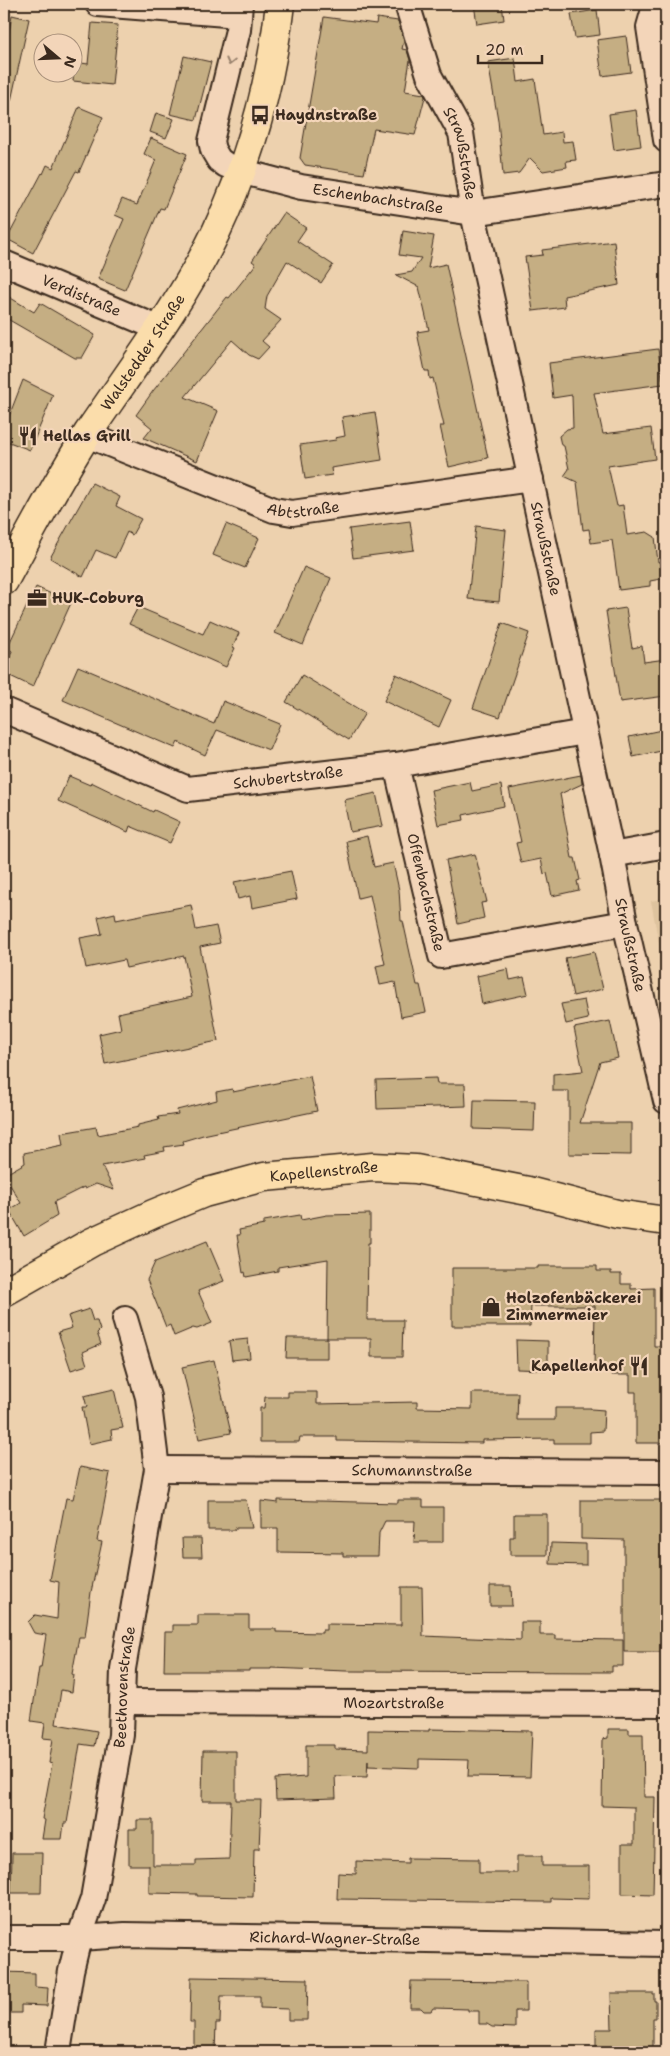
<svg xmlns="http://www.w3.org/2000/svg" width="670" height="2056" font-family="'Shantell Sans',sans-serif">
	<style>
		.built { fill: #dec39e }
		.building { fill: #c5ae83; stroke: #3b2a1e }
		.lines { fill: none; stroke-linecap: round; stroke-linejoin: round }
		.minor-casing { stroke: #3b2a1e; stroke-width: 28 }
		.major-casing { stroke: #3b2a1e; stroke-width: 31 }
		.minor { stroke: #f3d5b9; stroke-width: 24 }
		.major { stroke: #fbddab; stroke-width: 28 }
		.oneway { stroke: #97806c }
		.labels { text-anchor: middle; stroke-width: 4.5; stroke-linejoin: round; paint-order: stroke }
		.poi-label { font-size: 15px; font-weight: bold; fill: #3b2a1e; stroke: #f3d5b9; text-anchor: start }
		.street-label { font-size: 15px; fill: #3b2a1e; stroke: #f3d5b9 }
	</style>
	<rect width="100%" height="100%" fill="#edd1ae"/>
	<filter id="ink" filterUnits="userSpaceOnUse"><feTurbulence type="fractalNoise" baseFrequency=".02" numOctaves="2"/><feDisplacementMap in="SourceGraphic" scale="10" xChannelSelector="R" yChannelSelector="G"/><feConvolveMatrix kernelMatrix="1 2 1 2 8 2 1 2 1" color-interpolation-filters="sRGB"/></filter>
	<g filter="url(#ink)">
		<!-- built -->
		<path class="built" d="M666,898V982L651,901Z"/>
		<!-- building -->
		<g class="building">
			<path d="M474,4H502L504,20L477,24Z"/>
			<path d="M597,10L600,35L575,38L571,14Z"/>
			<path d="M12,15L29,19L11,101L4,100V58Z"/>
			<path d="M324,17L376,24L377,18L398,21L404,40L402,49L407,50L410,60L405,91L424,94L425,97L415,135L374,129L364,174L305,165L300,158Z"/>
			<path d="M92,23L118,25L112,85L73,81L75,62L88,64Z"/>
			<path d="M626,36L631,72L602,76L597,40Z"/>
			<path d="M184,56L211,62L196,120L170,114Z"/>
			<path d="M515,58L518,82L535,79L543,135L562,132L563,142L573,141L576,160L566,161L567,167L543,171L530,158L519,173L503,175L498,120L488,62Z"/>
			<path d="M79,107L103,117L79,172L76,171L33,253L7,239L42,173L43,174L47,165L53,168Z"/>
			<path d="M636,110L641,146L614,150L609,114Z"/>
			<path d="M156,113L174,119L166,138L150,132Z"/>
			<path d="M151,138L187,154L164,209L160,208L125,290L98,279L124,219L115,215L122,199L137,205L156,160L144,154Z"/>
			<path d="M284,213L306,228L297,241L333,265L321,283L287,261L267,296L265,309L281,320L262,341L269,347L258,359L249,355L232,340L185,397L218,411L197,461L144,438L152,428L136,415L153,391L227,297L229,298L256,264L252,261Z"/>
			<path d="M403,231L434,236L428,268L446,264L488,458L449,467L440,426H444L433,378L430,379L429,371H425L417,332L429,330L419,287L396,275L412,272L421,258L399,255Z"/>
			<path d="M614,241L619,285L564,296L565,307L533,311L525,257L543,255L542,250Z"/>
			<path d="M4,294L34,312L40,303L95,335L82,358H75L4,317Z"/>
			<path d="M658,349L663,384L594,393L603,434L651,428L655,459L608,466L617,506L623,505L627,535L647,532L655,537L658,562L666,561V578L650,581V586L619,590L612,540L591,543L589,529L583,530L577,482L564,476L569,469L564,446L561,445L559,436L567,429L573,428L572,395L553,398L549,363Z"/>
			<path d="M23,380L53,395L30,450L4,440V429Z"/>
			<path d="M375,412L382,460L331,468L332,475L305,479L300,445L336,440L335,438L345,436L342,417Z"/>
			<path d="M92,483L120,497L116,506L141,519L132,535L127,532L115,558L96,550L83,577L50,558Z"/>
			<path d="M410,521L414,550L353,558L349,529Z"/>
			<path d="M226,524L259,538L245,568L213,555Z"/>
			<path d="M476,526L506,530L499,602L468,599Z"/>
			<path d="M304,567L331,578L303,645L275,633Z"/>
			<path d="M36,587L71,603L33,687L4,673L12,651L7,648Z"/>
			<path d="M138,607L203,634L210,620L239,633L233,647L235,648L226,667L129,624Z"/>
			<path d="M626,608L632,648L642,646L644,662L666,659V696L620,702L606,611Z"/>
			<path d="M502,623L529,633L500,717L473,708Z"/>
			<path d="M78,666L214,724L223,701L280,724L269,750L217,730L205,755L178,742L175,748L63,700Z"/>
			<path d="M396,674L451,700L439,727L384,701Z"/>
			<path d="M302,675L365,713L349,740L286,702Z"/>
			<path d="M666,729V750L633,757L629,737Z"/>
			<path d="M581,775L582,784L560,794L572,858H575L580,880L577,881L579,890L552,896L547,873L544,874L541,859L521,863L516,843L521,842L509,789Z"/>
			<path d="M69,776L90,785L91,782L153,812L154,810L180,822L170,843L130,826L128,832L58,801Z"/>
			<path d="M470,782L472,791L501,785L504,806L463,815L464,820L438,825L431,790Z"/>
			<path d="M376,793L383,826L350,832L344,800Z"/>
			<path d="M367,836L374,867L393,863L399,890L401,921H403L417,985H420L426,1012L401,1017L395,982L380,985L376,966L385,964L370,895L358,898L346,841Z"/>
			<path d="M475,854L487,902L481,903L484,918L458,924L446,860Z"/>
			<path d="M291,871L297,899L252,908L250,896L238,899L234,882Z"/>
			<path d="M191,905L196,930L216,926L220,943L200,947L218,1041L105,1064L99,1034L121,1029L118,1013L192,997L184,956L126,968L124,960L86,968L80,938L102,934L98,917L115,913L116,920Z"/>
			<path d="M594,952L603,989L573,996L565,958Z"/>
			<path d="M508,969L510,980L524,977L528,994L482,1004L477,976Z"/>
			<path d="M584,1000L588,1019L566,1024L561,1004Z"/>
			<path d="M610,1021L618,1058L600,1062L580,1123H631V1155L569,1154V1091H553V1074L583,1071L574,1028Z"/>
			<path d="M310,1076L317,1111L203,1135L183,1141L184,1144L164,1147L165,1151L144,1155L145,1158L102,1166L114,1190L96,1184L85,1189L84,1187L54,1202L57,1216L24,1236L9,1210L21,1203L4,1175L25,1163L24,1153L63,1145L61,1133L96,1127L98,1135L138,1127V1125L159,1120L158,1117L178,1114L177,1110L217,1100L216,1092L232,1089L233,1092Z"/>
			<path d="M436,1078L437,1084H465L466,1106L377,1109L376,1080Z"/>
			<path d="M474,1100L535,1101L534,1131L473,1129Z"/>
			<path d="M370,1214V1243H368L367,1320H403L402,1357H371V1338H327L328,1259L278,1267V1271L246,1277L245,1272L243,1273L237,1235H240L239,1230L264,1225V1221L300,1215L301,1220L327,1215Z"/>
			<path d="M207,1241L224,1281L198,1291L212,1323L197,1329L193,1328L174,1336L170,1325L166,1327L147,1280L155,1262Z"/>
			<path d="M538,1266H597V1271H611V1274H621V1284H631V1289L654,1288V1346H666V1443H636V1392H630V1375H612V1370H594L595,1306H531L530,1326H452V1268H538Z"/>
			<path d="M89,1309L93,1321H97L100,1330L97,1333L101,1344L83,1352L87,1365L71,1370L58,1332L72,1328L68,1316Z"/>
			<path d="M287,1338H327V1358H286Z"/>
			<path d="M248,1339L250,1358L232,1360L229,1341Z"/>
			<path d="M516,1340L548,1341V1370L517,1369Z"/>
			<path d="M214,1360L231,1433L199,1439L182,1367Z"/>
			<path d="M114,1389L123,1428L111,1430L112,1439L89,1444L82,1407H87L84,1396Z"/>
			<path d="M288,1392H317V1404L417,1402V1408L472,1409V1393H518L517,1420H555V1408H591V1409L604,1410L603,1431L590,1432V1443H554V1439L482,1440V1443L337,1441V1437H300L299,1442H260V1408H264L265,1397H288Z"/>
			<path d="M80,1467L110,1473L97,1541L102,1542L91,1592L85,1637H79L72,1674L74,1675L72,1692L61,1690L56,1724L97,1731L94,1746L80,1744L67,1823H64L62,1839H42L45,1820L42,1819L52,1764L49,1763L53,1739L43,1738L45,1723L31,1721L39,1668H41L46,1635L34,1633L28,1622L35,1615L57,1619L59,1582L50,1580L66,1498L73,1499Z"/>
			<path d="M208,1500H246L252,1528H235V1530H208Z"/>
			<path d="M278,1500L398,1503V1500H423V1507H443V1542H414L415,1521H385L379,1533L378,1556H343V1553L278,1552V1528H261V1501L278,1503Z"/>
			<path d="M581,1500H666V1652H624V1540L581,1539Z"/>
			<path d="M514,1514H547V1555H510V1537H514Z"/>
			<path d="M182,1538H201L202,1557H183Z"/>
			<path d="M551,1543L586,1544V1565L550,1564Z"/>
			<path d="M490,1586H511L512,1606H490Z"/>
			<path d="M401,1587H422L423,1636L521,1640V1622H540V1635H555V1639L623,1640V1666H612V1672L346,1671L271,1668V1669H249V1671H164L165,1632H173V1625H198V1615H249V1629H276V1632L322,1633V1630H326V1624L401,1625Z"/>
			<path d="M429,1729L532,1731L530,1777L468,1776L469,1760L419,1759V1768L368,1766V1760L367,1777L335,1776L336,1798L276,1800L275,1779L306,1777V1745H335V1749L368,1750V1730L429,1731Z"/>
			<path d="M608,1729H629V1734H643L644,1797H655L653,1895L622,1894V1844H634V1807L602,1806L603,1739L608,1738Z"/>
			<path d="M203,1751H236V1800H261L259,1849H254L253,1897L197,1896V1894L149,1893V1865H129V1829H137V1820H153V1865H196V1860L229,1859L231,1801H202Z"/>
			<path d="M12,1853H42L41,1893H11Z"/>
			<path d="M517,1856H542V1866H589V1899L551,1898V1902H542L337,1899L338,1873L356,1874V1861L408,1863V1858L479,1859V1873H517Z"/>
			<path d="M4,1972L35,1973V1987L48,1988L47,2006L21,2005V2013H4Z"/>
			<path d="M191,1977L308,1979L307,2020H288V2009L260,2008V1996H221L220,2023H216L215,2052H194V2022H190Z"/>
			<path d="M411,1981L526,1982V2011H515V2028L492,2027L487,2024H479V2011H468V2009L433,2008L431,2011H424L421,2008H410Z"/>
			<path d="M611,1993H654V2001H656V2018H653V2051L652,2052L596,2050V2029H612Z"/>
		</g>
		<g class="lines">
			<defs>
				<g id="minor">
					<path d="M98,4L239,15"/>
					<path id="s1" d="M240,4L238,30L211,141L213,150L219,160L226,165L240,171L301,187L473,213L666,184"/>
					<path id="s2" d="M407,4L429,75L461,133L473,213L612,855L625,923L666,1101"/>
					<path d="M666,6L653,13L649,27L666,140"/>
					<path id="s3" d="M4,263L158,328"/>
					<path id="s4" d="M87,435L274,510L292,513L531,479"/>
					<path id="s5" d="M4,710L188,789L396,765L585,732"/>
					<path id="s6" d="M396,765L441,956L625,923"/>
					<path d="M612,855L666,845"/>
					<path id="s7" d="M157,1469L666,1472"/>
					<path id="s8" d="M123,1702L666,1704"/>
					<path id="s9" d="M4,1938H79L125,1935L666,1944"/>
					<path id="s10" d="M58,2052L71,1971L79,1938L93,1899L121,1735L123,1669L157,1469L148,1397L125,1319"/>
				</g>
				<g id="major">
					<path id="s11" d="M4,581C31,531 57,481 88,433C132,368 182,303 216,232C250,160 271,83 280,4"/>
					<path id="s12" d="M4,1292L92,1242L153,1214L204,1193L264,1177L373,1167L416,1169L528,1191L617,1214L666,1221"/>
				</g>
			</defs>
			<!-- minor casing -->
			<use href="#minor" class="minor-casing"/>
			<!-- major casing -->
			<use href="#major" class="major-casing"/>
			<!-- minor -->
			<use href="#minor" class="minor"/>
			<!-- major -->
			<use href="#major" class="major"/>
		</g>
		<!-- one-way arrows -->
		<defs><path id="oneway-chevron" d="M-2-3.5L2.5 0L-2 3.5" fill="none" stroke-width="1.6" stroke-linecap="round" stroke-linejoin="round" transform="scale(1.25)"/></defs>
		<use class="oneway" href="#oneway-chevron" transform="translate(230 62) rotate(104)"/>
	</g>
	<!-- icons -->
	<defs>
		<symbol id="bus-bare" viewBox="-9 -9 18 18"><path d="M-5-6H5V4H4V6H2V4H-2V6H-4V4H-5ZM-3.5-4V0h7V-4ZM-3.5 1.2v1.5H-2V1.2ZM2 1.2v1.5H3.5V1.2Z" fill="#3b2a1e" stroke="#f3d5b9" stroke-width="2.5" paint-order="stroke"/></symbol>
		<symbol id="restaurant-bare" viewBox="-9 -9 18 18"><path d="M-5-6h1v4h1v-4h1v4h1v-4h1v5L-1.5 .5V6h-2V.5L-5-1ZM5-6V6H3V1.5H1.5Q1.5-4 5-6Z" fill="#3b2a1e" stroke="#f3d5b9" stroke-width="2.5" paint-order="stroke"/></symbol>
		<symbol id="office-bare" viewBox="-9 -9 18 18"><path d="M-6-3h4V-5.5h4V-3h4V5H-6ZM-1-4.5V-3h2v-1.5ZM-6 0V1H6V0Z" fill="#3b2a1e" stroke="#f3d5b9" stroke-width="2.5" paint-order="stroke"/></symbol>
		<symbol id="shop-bare" viewBox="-9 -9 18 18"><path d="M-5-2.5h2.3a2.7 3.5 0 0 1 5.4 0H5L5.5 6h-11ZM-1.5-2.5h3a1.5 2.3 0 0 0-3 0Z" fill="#3b2a1e" stroke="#f3d5b9" stroke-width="2.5" paint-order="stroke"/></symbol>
	</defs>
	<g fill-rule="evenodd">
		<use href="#bus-bare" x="246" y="101" width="28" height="28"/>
		<use href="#restaurant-bare" x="14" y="422" width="28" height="28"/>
		<use href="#office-bare" x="23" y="584" width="28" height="28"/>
		<use href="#shop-bare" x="477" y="1293" width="28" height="28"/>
		<use href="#restaurant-bare" x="625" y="1352" width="28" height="28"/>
	</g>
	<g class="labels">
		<!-- poi labels -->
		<g class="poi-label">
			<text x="275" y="120">Haydnstraße</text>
			<text x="43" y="441">Hellas Grill</text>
			<text x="52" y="603">HUK-Coburg</text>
			<text x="506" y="1303">Holzofenbäckerei<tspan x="506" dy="17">Zimmermeier</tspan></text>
			<text x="624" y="1371" text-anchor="end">Kapellenhof</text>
		</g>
		<!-- street labels -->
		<g class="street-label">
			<text dy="5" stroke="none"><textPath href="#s2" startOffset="160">Straußstraße</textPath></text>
			<text dy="5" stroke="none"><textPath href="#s1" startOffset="326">Eschenbachstraße</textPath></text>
			<text dy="5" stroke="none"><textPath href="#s3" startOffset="84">Verdistraße</textPath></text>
			<text dy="5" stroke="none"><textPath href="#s11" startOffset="268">Walstedder Straße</textPath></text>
			<text dy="5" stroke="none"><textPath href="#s4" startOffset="231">Abtstraße</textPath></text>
			<text dy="5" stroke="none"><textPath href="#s2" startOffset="565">Straußstraße</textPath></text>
			<text dy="5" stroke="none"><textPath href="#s5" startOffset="301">Schubertstraße</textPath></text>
			<text dy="5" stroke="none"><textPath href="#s6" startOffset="131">Offenbachstraße</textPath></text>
			<text dy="5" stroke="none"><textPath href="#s2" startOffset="970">Straußstraße</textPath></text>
			<text dy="5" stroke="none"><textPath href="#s12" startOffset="346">Kapellenstraße</textPath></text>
			<text dy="5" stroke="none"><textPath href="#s7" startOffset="255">Schumannstraße</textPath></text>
			<text dy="5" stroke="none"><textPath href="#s10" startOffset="372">Beethovenstraße</textPath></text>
			<text dy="5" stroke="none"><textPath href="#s8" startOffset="271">Mozartstraße</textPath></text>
			<text dy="5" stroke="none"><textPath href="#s9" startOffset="331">Richard-Wagner-Straße</textPath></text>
		</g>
	</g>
	<!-- margin -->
	<rect width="670" height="2056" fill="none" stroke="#f3d5b9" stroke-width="20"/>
	<rect x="10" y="10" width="650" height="2036" fill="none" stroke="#3b2a1e" stroke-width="2" filter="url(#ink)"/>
	<!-- north arrow -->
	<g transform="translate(58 58) rotate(109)"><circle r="24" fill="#f3d5b9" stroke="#a9917b"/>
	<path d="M0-4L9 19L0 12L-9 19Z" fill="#3b2a1e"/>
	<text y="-8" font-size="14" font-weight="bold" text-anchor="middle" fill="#3b2a1e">N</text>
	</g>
	<!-- scale -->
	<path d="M478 55v8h64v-8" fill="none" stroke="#3b2a1e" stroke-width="2.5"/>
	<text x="485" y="55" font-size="15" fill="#3b2a1e" stroke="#f3d5b9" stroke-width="4" paint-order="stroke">20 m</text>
</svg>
